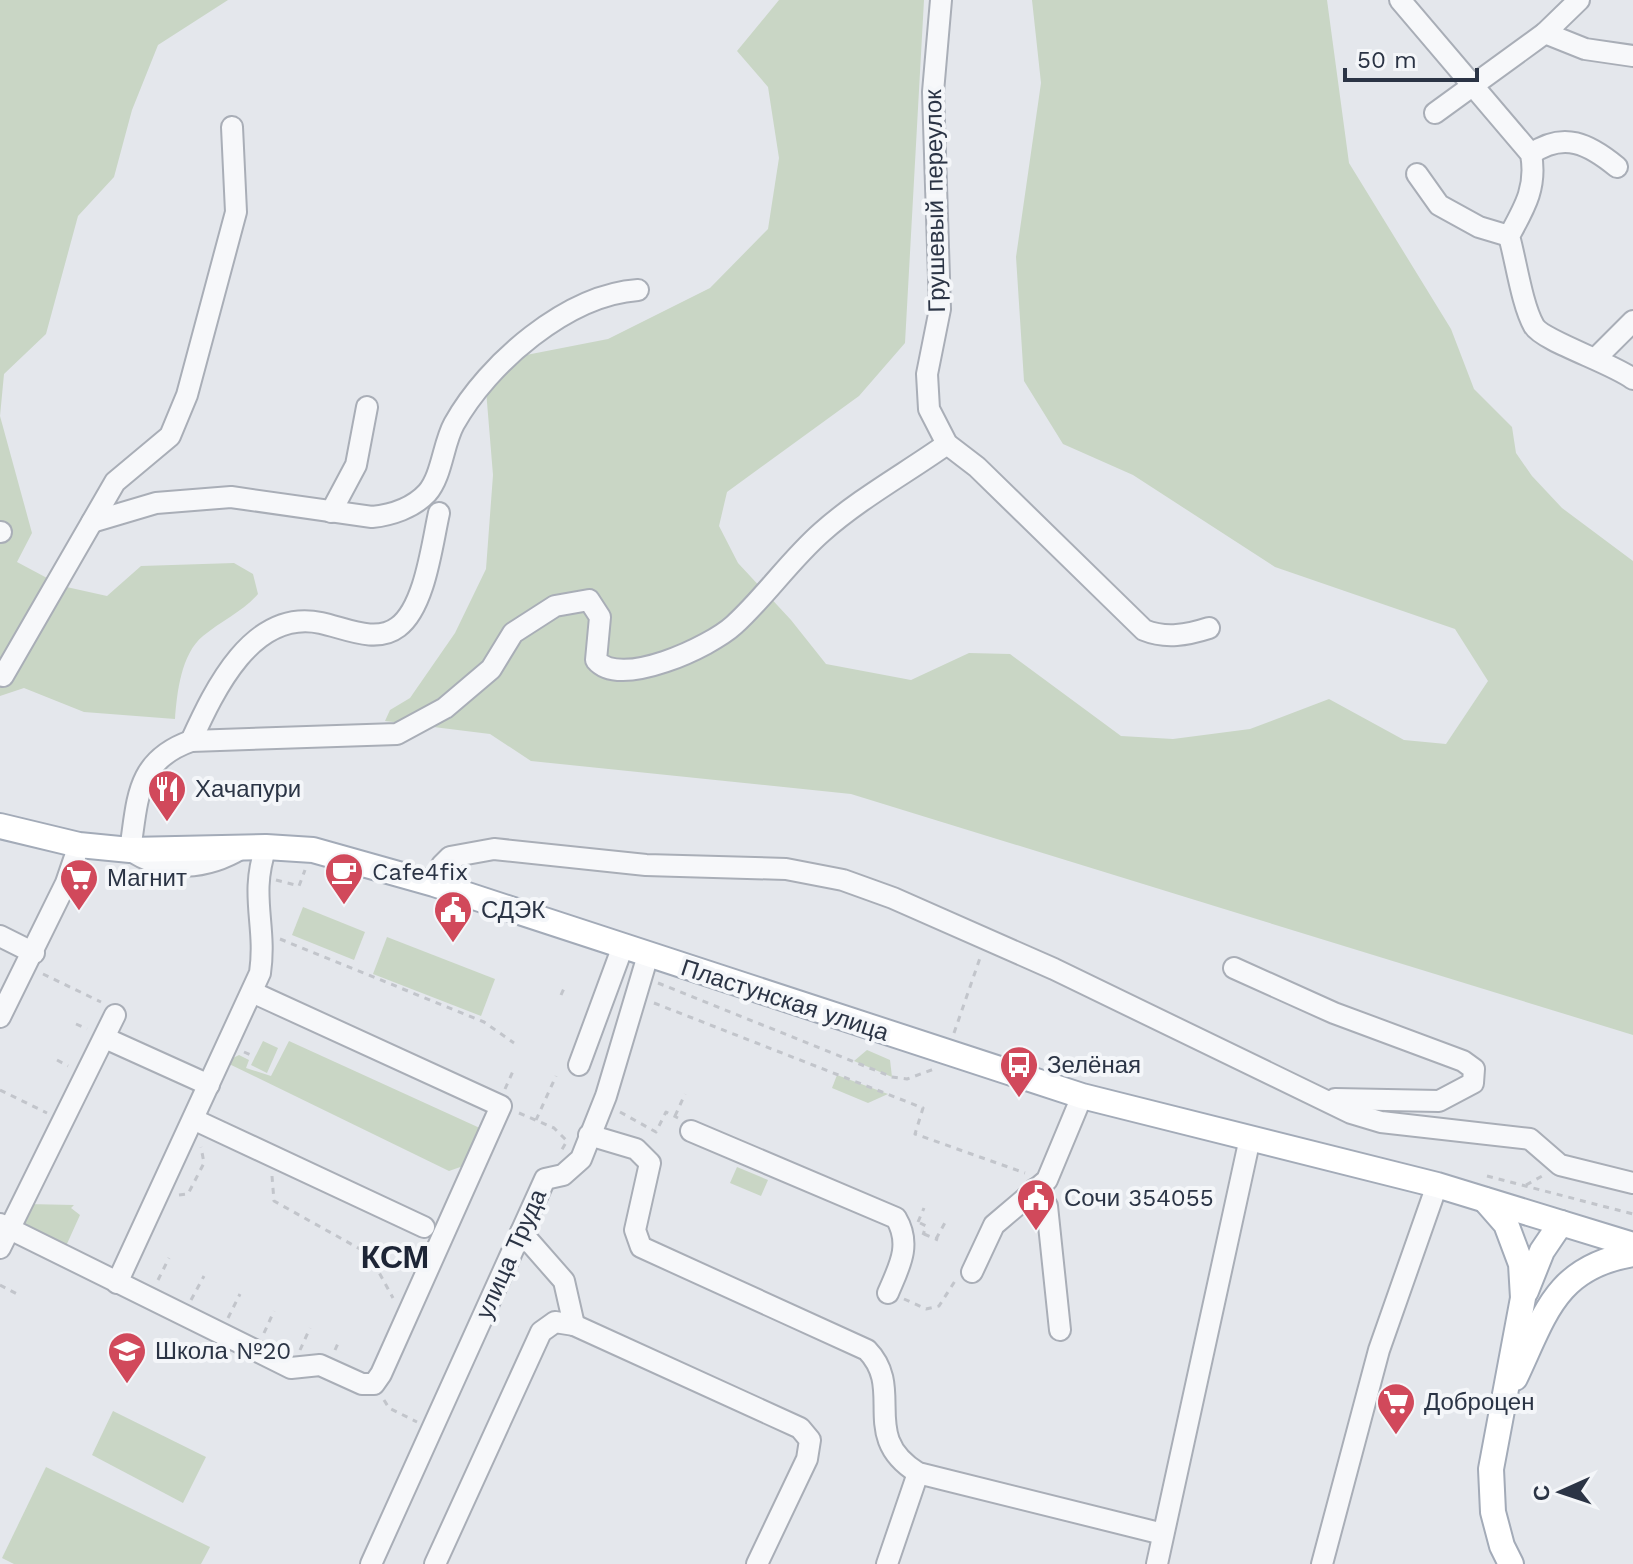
<svg xmlns="http://www.w3.org/2000/svg" width="1633" height="1564" font-family="'Work Sans',sans-serif">
	<style>
		.green { fill: #c9d6c5 }
		.lines { fill: none; stroke-linecap: round; stroke-linejoin: round }
		.minor-casing { stroke: #a9aeb7; stroke-width: 24 }
		.major-casing { stroke: #a3abb8; stroke-width: 28 }
		.path { stroke: #c2c5cb; stroke-width: 3; stroke-dasharray: 6 6; stroke-linecap: butt }
		.minor { stroke: #f7f8fa; stroke-width: 20 }
		.major { stroke: #fff; stroke-width: 24 }
		.labels { text-anchor: middle; stroke-width: 8; stroke-linejoin: round; paint-order: stroke }
		.street-label { font-size: 24px; fill: #2b3445; stroke: #f4f6f9 }
		.poi-label { font-size: 24px; fill: #2b3445; stroke: #f4f6f9; text-anchor: start }
		.district-label { font-size: 32px; font-weight: bold; fill: #1d2536; stroke: #f4f6f9 }
	</style>
	<rect width="100%" height="100%" fill="#e4e7ec"/>
	<!-- green -->
	<g class="green">
		<path d="M0,0H228L158,45L132,110L114,177L78,216L46,334L4,374L0,416L32,533L17,562L62,586L107,596L141,566L234,563L253,574L258,594C242,612 221,621 203,636C181,654 177,693 175,719L84,712L24,688L0,696Z"/>
		<path d="M779,0H924L905,343L859,396L727,492L719,526L738,563L791,620L826,664L911,680L969,653L1010,654L1121,736L1173,739L1250,729L1329,699L1404,740L1446,744L1488,681L1455,629L1275,567L1133,475L1063,444L1024,381L1016,257L1041,83L1032,0H1327L1349,163L1451,329L1474,389L1512,427L1516,453L1532,476L1562,508L1633,561V1035L851,794L531,761L490,734L385,721L390,710L410,698L455,633L486,569L493,475L486,390L521,356L608,339L710,288L768,229L779,158L768,87L737,51Z"/>
		<path d="M303,907L365,932L354,960L292,935Z"/>
		<path d="M387,937L495,979L481,1016L373,974Z"/>
		<path d="M263,1041L278,1048L267,1073L251,1065Z"/>
		<path d="M289,1041L482,1129L469,1164L449,1171L225,1062L239,1055L249,1060L246,1068L271,1076Z"/>
		<path d="M867,1050L890,1060L892,1077L854,1061Z"/>
		<path d="M837,1075L888,1094L868,1103L832,1088Z"/>
		<path d="M737,1167L768,1180L761,1196L730,1183Z"/>
		<path d="M27,1204L74,1205L71,1208L80,1215L66,1246L25,1225L18,1228Z"/>
		<path d="M113,1411L206,1457L183,1503L92,1455Z"/>
		<path d="M46,1467L210,1547L201,1564H14L2,1558Z"/>
	</g>
	<g class="lines">
		<defs>
			<g id="minor">
				<path d="M941,0L933,92L940,309L927,374L929,409L947,444L977,467L1144,630C1166,639 1187,635 1209,628"/>
				<path d="M1400,0L1531,154C1537,187 1525,207 1509,236C1516,261 1522,305 1534,326C1543,341 1612,363 1633,379"/>
				<path d="M1579,0L1545,33L1585,49L1633,56"/>
				<path d="M1435,113L1545,33"/>
				<path d="M1531,154C1564,131 1589,144 1617,167"/>
				<path d="M1417,174L1439,205L1479,227L1509,236"/>
				<path d="M1597,357L1633,321"/>
				<path d="M331,512L356,465L367,407"/>
				<path d="M92,522L156,503L231,497L372,517C391,515 413,508 427,493C442,476 443,444 454,424C488,363 567,295 638,290"/>
				<path d="M0,532H1"/>
				<path d="M3,676L115,482L170,436L187,395L236,212L232,127"/>
				<path d="M191,741C214,691 252,608 321,623C345,628 376,644 398,627C425,607 432,544 439,513"/>
				<path d="M242,848C208,869 164,874 130,850C138,800 135,761 191,741L397,734L445,708L491,669L513,633L555,606L589,600L600,617L596,660C620,689 710,647 734,625C765,597 790,560 822,532C859,499 906,473 947,444"/>
				<path d="M434,884L442,865L450,857L494,849L646,865L786,869L843,880L893,898L1054,969L1351,1113L1381,1122L1530,1139L1560,1165L1633,1183"/>
				<path d="M0,936L34,953"/>
				<path d="M1234,968L1334,1013L1463,1061L1474,1069L1473,1083L1439,1101L1335,1099"/>
				<path d="M0,1017L66,883L79,845"/>
				<path d="M105,1038L209,1085"/>
				<path d="M579,1065L623,946"/>
				<path d="M195,1120L424,1227"/>
				<path d="M691,1131L896,1218C912,1245 899,1267 888,1293"/>
				<path d="M589,1135L636,1149L650,1163L635,1230L641,1247L867,1350C906,1390 858,1436 918,1473L1163,1534"/>
				<path d="M1035,1189L1047,1206L1060,1330"/>
				<path d="M0,1224L291,1368L320,1365L362,1384H374L381,1374L501,1106L252,992"/>
				<path d="M521,1232L564,1281L574,1325"/>
				<path d="M0,1248L115,1015"/>
				<path d="M972,1272L994,1225L1047,1180L1082,1096"/>
				<path d="M117,1283L260,973C267,925 249,896 266,847"/>
				<path d="M371,1564L545,1179L563,1175L581,1159L606,1096L648,955"/>
				<path d="M435,1564L541,1332L555,1322L574,1325L800,1428L810,1440L807,1459L757,1564"/>
				<path d="M887,1564L918,1473"/>
				<path d="M1157,1564L1250,1138"/>
				<path d="M1322,1564L1379,1350L1437,1185"/>
			</g>
			<g id="major">
				<path d="M0,826L79,845L130,850L266,847L313,850L434,884L1082,1096L1437,1185L1633,1245"/>
				<path d="M1485,1200L1506,1224L1521,1264L1523,1298L1491,1469L1493,1512L1502,1546L1511,1564"/>
				<path d="M1526,1291L1542,1251L1561,1223"/>
				<path d="M1515,1378C1545,1315 1555,1267 1633,1254"/>
			</g>
		</defs>
		<!-- minor casing -->
		<use href="#minor" class="minor-casing"/>
		<!-- major casing -->
		<use href="#major" class="major-casing"/>
		<!-- path -->
		<g class="path">
			<path d="M276,880L299,886L305,870"/>
			<path d="M280,939L484,1022L514,1043"/>
			<path d="M43,974L101,1002"/>
			<path d="M658,983L892,1077L907,1079L934,1069"/>
			<path d="M561,995L565,986"/>
			<path d="M654,1003L923,1108L915,1134L1025,1173"/>
			<path d="M76,1024L87,1029"/>
			<path d="M954,1033L980,958"/>
			<path d="M244,1052L255,1057"/>
			<path d="M57,1060L68,1066"/>
			<path d="M505,1089L513,1071"/>
			<path d="M0,1090L47,1113"/>
			<path d="M620,1112L656,1132L666,1112L678,1118"/>
			<path d="M519,1113L554,1128L567,1141L561,1151"/>
			<path d="M675,1116L685,1094"/>
			<path d="M536,1120L556,1076"/>
			<path d="M272,1176L274,1201L369,1254L393,1298"/>
			<path d="M1487,1176L1633,1214"/>
			<path d="M1526,1185L1544,1175"/>
			<path d="M179,1195L188,1194L204,1163L201,1147"/>
			<path d="M918,1222L924,1208"/>
			<path d="M920,1223L926,1226L923,1235"/>
			<path d="M924,1234L938,1240"/>
			<path d="M936,1239L947,1219"/>
			<path d="M158,1280L169,1258"/>
			<path d="M0,1285L17,1294"/>
			<path d="M904,1299L926,1309L939,1306L955,1281"/>
			<path d="M191,1300L204,1276"/>
			<path d="M228,1318L240,1294"/>
			<path d="M264,1333L274,1311"/>
			<path d="M300,1350L310,1328"/>
			<path d="M335,1350L339,1341"/>
			<path d="M384,1400L389,1408L417,1422"/>
		</g>
		<!-- minor -->
		<use href="#minor" class="minor"/>
		<!-- major -->
		<use href="#major" class="major"/>
	</g>
	<!-- icons -->
	<defs>
		<symbol id="restaurant-pin" viewBox="-11 -11 22 30"><path d="M0 17L-7.5 6A9.5 9.5 0 1 1 7.5 6Z" fill="#d1495b" stroke="#f4f6f9"/><path d="M-5-6h1v4h1v-4h1v4h1v-4h1v5L-1.5 .5V6h-2V.5L-5-1ZM5-6V6H3V1.5H1.5Q1.5-4 5-6Z" fill="#fff"/></symbol>
		<symbol id="cafe-pin" viewBox="-11 -11 22 30"><path d="M0 17L-7.5 6A9.5 9.5 0 1 1 7.5 6Z" fill="#d1495b" stroke="#f4f6f9"/><path d="M-5.5-4.5H6V0H3Q3 3.5 0 3.5H-2.5Q-5.5 3.5-5.5 0ZM3-3.2v2h1.7v-2ZM-6 4.5H4V6H-6Z" fill="#fff"/></symbol>
		<symbol id="supermarket-pin" viewBox="-11 -11 22 30"><path d="M0 17L-7.5 6A9.5 9.5 0 1 1 7.5 6Z" fill="#d1495b" stroke="#f4f6f9"/><path d="M-6-5.5h2.5l.6 2H6L4.5 2H-2.5L-4.4-4H-6ZM-1.5 3.2a1.3 1.3 0 1 0 .1 0ZM3 3.2a1.3 1.3 0 1 0 .1 0Z" fill="#fff"/></symbol>
		<symbol id="civic-pin" viewBox="-11 -11 22 30"><path d="M0 17L-7.5 6A9.5 9.5 0 1 1 7.5 6Z" fill="#d1495b" stroke="#f4f6f9"/><path d="M-.6-6.5H3V-4.5H.6V-3L4-1V1h2V6H-6V1h2V-1L-.6-3ZM-1.2 2.5V6h2.4V2.5Z" fill="#fff"/></symbol>
		<symbol id="bus-pin" viewBox="-11 -11 22 30"><path d="M0 17L-7.5 6A9.5 9.5 0 1 1 7.5 6Z" fill="#d1495b" stroke="#f4f6f9"/><path d="M-5-6H5V4H4V6H2V4H-2V6H-4V4H-5ZM-3.5-4V0h7V-4ZM-3.5 1.2v1.5H-2V1.2ZM2 1.2v1.5H3.5V1.2Z" fill="#fff"/></symbol>
		<symbol id="school-pin" viewBox="-11 -11 22 30"><path d="M0 17L-7.5 6A9.5 9.5 0 1 1 7.5 6Z" fill="#d1495b" stroke="#f4f6f9"/><path d="M0-5L7-2L0 1L-7-2ZM-4 1L0 2.5L4 1V4Q0 6-4 4Z" fill="#fff"/></symbol>
	</defs>
	<g fill-rule="evenodd">
		<use href="#restaurant-pin" x="145" y="767" width="44" height="60"/>
		<use href="#cafe-pin" x="322" y="850" width="44" height="60"/>
		<use href="#supermarket-pin" x="57" y="856" width="44" height="60"/>
		<use href="#civic-pin" x="431" y="888" width="44" height="60"/>
		<use href="#bus-pin" x="997" y="1043" width="44" height="60"/>
		<use href="#civic-pin" x="1014" y="1176" width="44" height="60"/>
		<use href="#school-pin" x="105" y="1329" width="44" height="60"/>
		<use href="#supermarket-pin" x="1374" y="1380" width="44" height="60"/>
	</g>
	<g class="labels">
		<!-- street labels -->
		<g class="street-label">
			<text transform="translate(935 201) rotate(-91)" y="8">Грушевый переулок</text>
			<text transform="translate(785 1000) rotate(18)" y="8">Пластунская улица</text>
			<text transform="translate(511 1254) rotate(-66)" y="8">улица Труда</text>
		</g>
		<!-- poi labels -->
		<g class="poi-label">
			<text x="195" y="797">Хачапури</text>
			<text x="372" y="880">Cafe4fix</text>
			<text x="107" y="886">Магнит</text>
			<text x="481" y="918">СДЭК</text>
			<text x="1047" y="1073">Зелёная</text>
			<text x="1064" y="1206">Сочи 354055</text>
			<text x="155" y="1359">Школа №20</text>
			<text x="1424" y="1410">Доброцен</text>
		</g>
		<!-- district labels -->
		<g class="district-label">
			<text x="395" y="1268">КСМ</text>
		</g>
	</g>
	<!-- north arrow -->
	<g transform="translate(1561 1492) rotate(267)" stroke="#f4f6f9" stroke-width="6" paint-order="stroke">
	<path d="M0-6L14 30L0 20L-14 30Z" fill="#2b3445"/>
	<text y="-12" font-size="22" font-weight="bold" text-anchor="middle" fill="#2b3445">С</text>
	</g>
	<!-- scale -->
	<path d="M1345 68v12h132v-12" fill="none" stroke="#2b3445" stroke-width="4"/>
	<text x="1357" y="68" font-size="24" fill="#2b3445" stroke="#f4f6f9" stroke-width="6" paint-order="stroke">50 m</text>
</svg>
